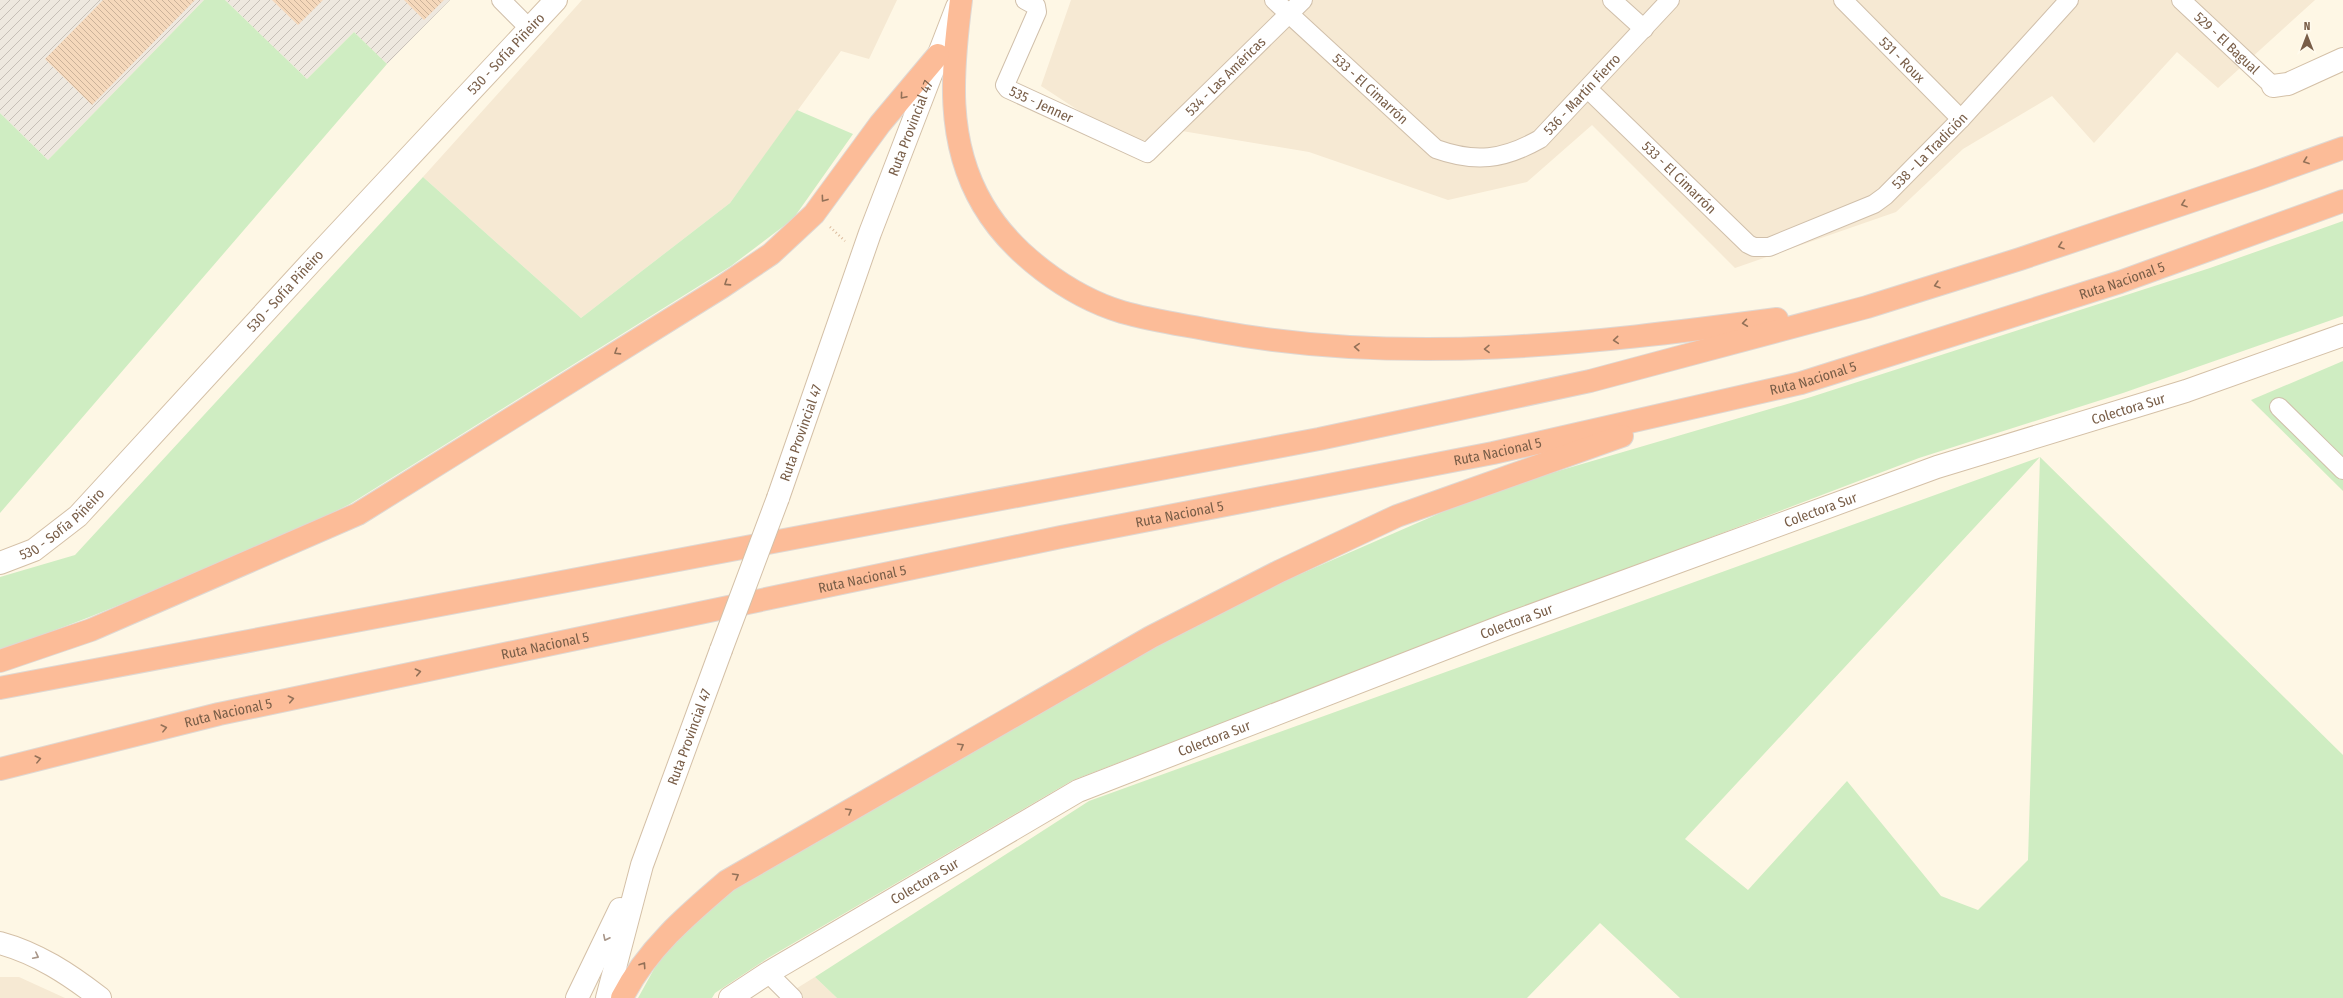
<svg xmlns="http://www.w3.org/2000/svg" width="2343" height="998" font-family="'Fira Sans Condensed',sans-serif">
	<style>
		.residential { fill: #f6e9d3 }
		.industrial { fill: url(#industrial-furrows) }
		.green { fill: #cfedc2; fill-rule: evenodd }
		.building { fill: url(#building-back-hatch) }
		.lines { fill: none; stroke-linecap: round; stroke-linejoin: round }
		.street-casing { stroke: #d0bfaa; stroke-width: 20 }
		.secondary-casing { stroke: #d4c0a7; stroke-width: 24 }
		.highway-casing { stroke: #dfd8d3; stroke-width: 24 }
		.path { stroke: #dbbb9d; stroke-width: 2.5; stroke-dasharray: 1 3; stroke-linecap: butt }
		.street { stroke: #fff; stroke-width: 18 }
		.secondary { stroke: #fff; stroke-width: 22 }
		.highway { stroke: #fcbc98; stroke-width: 22 }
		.secondary-bridge-casing { stroke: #d4c0a7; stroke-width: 24; stroke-linecap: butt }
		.secondary-bridge { stroke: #fff; stroke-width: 22 }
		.oneway { stroke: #937158 }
		.oneway2 { stroke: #a89688 }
		.labels { text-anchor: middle; stroke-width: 3; stroke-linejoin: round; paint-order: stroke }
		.street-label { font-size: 14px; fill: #795e48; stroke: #fffaed }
	</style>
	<defs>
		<pattern id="industrial-furrows" width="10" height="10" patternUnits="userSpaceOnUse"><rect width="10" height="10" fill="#eee8df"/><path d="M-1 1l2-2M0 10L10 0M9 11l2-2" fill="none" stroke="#c6bfb7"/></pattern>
		<pattern id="building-back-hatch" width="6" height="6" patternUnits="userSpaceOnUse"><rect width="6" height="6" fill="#f5d8bb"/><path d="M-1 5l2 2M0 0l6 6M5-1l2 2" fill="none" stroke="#cbb29a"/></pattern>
	</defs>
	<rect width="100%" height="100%" fill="#fef7e5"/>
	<!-- residential -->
	<g class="residential">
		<path d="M582,0H897L869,59L841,51L730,203L581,318L423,177Z"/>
		<path d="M1071,0H2315L2218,88L2177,52L2094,143L2052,96L1963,149L1896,212L1735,268L1592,125L1527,182L1448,200L1309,152L1182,131L1130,144L1041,86Z"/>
		<path d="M0,977H19L65,998H0Z"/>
		<path d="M815,977L837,998H781Z"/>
	</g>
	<!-- industrial -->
	<g class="industrial">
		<path d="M0,0H204L48,160L0,113Z"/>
		<path d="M225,0H450L387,64L354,32L307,79Z"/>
	</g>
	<!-- green -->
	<g class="green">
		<path d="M204,0H225L307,79L354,32L387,64L0,513V113L48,160Z"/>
		<path d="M797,110L853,134L793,219L731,266L350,504L270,544L87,618L0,651V577L75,555L423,177L581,318L730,203Z"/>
		<path d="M2343,221V316L2123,393L1919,458L1073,780L768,958L715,993L712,998H638L664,951L714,902L752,878L1211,613L1493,490L1811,397L2210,268Z"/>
		<path d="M2343,361V491L2251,400Z"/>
		<path d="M2040,457L2343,755V998H1680L1600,923L1527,998H837L815,977L1089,801ZM2040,457L2028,860L1978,910L1941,896L1847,781L1748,890L1685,839Z"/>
	</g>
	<!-- building -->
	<g class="building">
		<path d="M103,0H195L92,105L45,59Z"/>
		<path d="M272,0H323L298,25Z"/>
		<path d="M404,0H444L424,20Z"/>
	</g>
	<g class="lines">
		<defs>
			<g id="street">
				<path d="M501,0L530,29"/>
				<path id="s1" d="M1025,0L1036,6L1037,12L1005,85L1008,89L1147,153L1303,0"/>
				<path id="s2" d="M1274,0L1436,149C1475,163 1503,160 1540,139L1670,0"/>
				<path d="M1612,0L1644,29"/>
				<path id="s3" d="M1843,0L1961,119"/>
				<path id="s4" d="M2181,0L2273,86"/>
				<path id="s5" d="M1588,89L1748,244L1754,247H1769L1874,204L1885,196L1961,119L2069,0"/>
				<path d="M2279,407L2343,470"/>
				<path d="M768,973L793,998"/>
			</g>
			<g id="secondary">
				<path d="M2273,86L2288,84L2343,59"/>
				<path id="s6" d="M778,498L870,233L957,7"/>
				<path id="s7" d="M0,563L34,550L78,516L314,259L556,0"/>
				<path d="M0,943C37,953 69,974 100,998"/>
				<path d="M577,998L620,909"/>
				<path id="s8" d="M607,998L642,865L721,650"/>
				<path id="s9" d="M730,998L768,973L1078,791L1508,624L1937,467L2186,391L2343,335"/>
			</g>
			<g id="highway">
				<path d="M961,0C952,70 945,141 983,205C1011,253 1069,296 1122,312C1153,321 1185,325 1215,331C1405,366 1588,344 1777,319"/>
				<path d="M0,661L91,630L358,514L722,287L771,254L814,214L880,124L938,55"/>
				<path d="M0,688L1319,439L1590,381L1867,307L2020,259L2260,178L2343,148"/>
				<path id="s10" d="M0,769L219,714L1061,537L1493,453L1801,383L2120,282L2343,201"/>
				<path d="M622,998C646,950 687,915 727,881L1151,637L1280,571L1397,516L1622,436"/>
			</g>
		</defs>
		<!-- street casing -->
		<use href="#street" class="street-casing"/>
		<!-- secondary casing -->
		<use href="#secondary" class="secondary-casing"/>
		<!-- highway casing -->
		<use href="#highway" class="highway-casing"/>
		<!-- path -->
		<path class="path" d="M830,227L845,241"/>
		<!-- street -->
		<use href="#street" class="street"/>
		<!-- secondary -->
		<use href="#secondary" class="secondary"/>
		<!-- highway -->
		<use href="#highway" class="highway"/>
		<defs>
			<path id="secondary-bridge" d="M721,650L778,498"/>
		</defs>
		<!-- secondary-bridge casing -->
		<use href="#secondary-bridge" class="secondary-bridge-casing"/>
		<!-- secondary-bridge -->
		<use href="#secondary-bridge" class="secondary-bridge"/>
	</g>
	<!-- one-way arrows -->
	<defs><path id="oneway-chevron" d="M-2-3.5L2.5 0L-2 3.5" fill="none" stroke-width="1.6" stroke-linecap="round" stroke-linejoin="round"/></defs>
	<g class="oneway">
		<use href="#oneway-chevron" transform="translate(903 96) rotate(130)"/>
		<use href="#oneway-chevron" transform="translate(2306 161) rotate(160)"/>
		<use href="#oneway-chevron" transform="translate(824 199) rotate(126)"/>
		<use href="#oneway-chevron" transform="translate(2184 204) rotate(161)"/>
		<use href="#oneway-chevron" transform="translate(2061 246) rotate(161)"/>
		<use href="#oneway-chevron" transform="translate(727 283) rotate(147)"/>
		<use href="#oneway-chevron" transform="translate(1937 285) rotate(163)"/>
		<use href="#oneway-chevron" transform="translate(1745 323) rotate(172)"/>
		<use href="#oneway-chevron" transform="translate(1616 340) rotate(175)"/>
		<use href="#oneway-chevron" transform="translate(1357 347) rotate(-176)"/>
		<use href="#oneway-chevron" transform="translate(1487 349) rotate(179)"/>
		<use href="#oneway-chevron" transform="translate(617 352) rotate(148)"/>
		<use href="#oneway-chevron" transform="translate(418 672) rotate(-12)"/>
		<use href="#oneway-chevron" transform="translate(291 699) rotate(-12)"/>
		<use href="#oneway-chevron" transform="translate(164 728) rotate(-14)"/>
		<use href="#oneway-chevron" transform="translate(961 746) rotate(-30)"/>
		<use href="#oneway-chevron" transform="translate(38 759) rotate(-14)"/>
		<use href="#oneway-chevron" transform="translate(849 811) rotate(-30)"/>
		<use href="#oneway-chevron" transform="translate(736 876) rotate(-30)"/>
		<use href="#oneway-chevron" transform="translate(643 965) rotate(-56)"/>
	</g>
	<g class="oneway2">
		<use href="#oneway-chevron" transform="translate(606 938) rotate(116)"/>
		<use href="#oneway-chevron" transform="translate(36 956) rotate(27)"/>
	</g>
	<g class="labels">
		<!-- street labels -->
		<g class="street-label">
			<text dy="5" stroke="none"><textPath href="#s4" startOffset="63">529 - El Bagual</textPath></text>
			<text dy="5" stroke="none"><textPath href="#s7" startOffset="722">530 - Sofía Piñeiro</textPath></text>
			<text dy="5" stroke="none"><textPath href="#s3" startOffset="84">531 - Roux</textPath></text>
			<text dy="5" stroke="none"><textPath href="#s1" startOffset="366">534 - Las Américas</textPath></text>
			<text dy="5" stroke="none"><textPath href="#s2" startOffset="131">533 - El Cimarrón</textPath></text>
			<text dy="5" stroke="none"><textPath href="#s2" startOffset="390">536 - Martín Fierro</textPath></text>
			<text dy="5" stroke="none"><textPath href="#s1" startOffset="140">535 - Jenner</textPath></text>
			<text dy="5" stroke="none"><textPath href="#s6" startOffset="393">Ruta Provincial 47</textPath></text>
			<text dy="5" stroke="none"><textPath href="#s5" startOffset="435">538 - La Tradición</textPath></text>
			<text dy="5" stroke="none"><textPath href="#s5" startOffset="127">533 - El Cimarrón</textPath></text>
			<text dy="5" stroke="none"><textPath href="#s10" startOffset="2179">Ruta Nacional 5</textPath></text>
			<text dy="5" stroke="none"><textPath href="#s7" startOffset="398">530 - Sofía Piñeiro</textPath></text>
			<text dy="5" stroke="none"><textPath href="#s10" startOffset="1855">Ruta Nacional 5</textPath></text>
			<text dy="5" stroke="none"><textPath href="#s9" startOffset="1523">Colectora Sur</textPath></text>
			<text dy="5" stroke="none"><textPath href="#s6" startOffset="69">Ruta Provincial 47</textPath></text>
			<text dy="5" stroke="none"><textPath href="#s10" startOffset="1531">Ruta Nacional 5</textPath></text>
			<text dy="5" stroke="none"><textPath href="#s9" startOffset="1199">Colectora Sur</textPath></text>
			<text dy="5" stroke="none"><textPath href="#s10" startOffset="1207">Ruta Nacional 5</textPath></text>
			<text dy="5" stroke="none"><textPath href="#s7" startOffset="74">530 - Sofía Piñeiro</textPath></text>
			<text dy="5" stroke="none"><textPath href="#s10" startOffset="883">Ruta Nacional 5</textPath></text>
			<text dy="5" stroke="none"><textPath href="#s9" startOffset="875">Colectora Sur</textPath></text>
			<text dy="5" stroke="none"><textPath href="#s10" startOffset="559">Ruta Nacional 5</textPath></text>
			<text dy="5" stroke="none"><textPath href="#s10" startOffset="235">Ruta Nacional 5</textPath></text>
			<text dy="5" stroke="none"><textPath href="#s8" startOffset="274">Ruta Provincial 47</textPath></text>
			<text dy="5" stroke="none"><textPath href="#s9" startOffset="551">Colectora Sur</textPath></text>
			<text dy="5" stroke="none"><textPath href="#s9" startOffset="227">Colectora Sur</textPath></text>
		</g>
	</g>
	<!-- north arrow -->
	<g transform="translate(2307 36)" stroke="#fffaed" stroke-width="3" paint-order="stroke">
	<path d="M0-3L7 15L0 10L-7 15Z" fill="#795e48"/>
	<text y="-6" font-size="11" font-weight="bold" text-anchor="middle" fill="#795e48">N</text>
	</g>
</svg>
